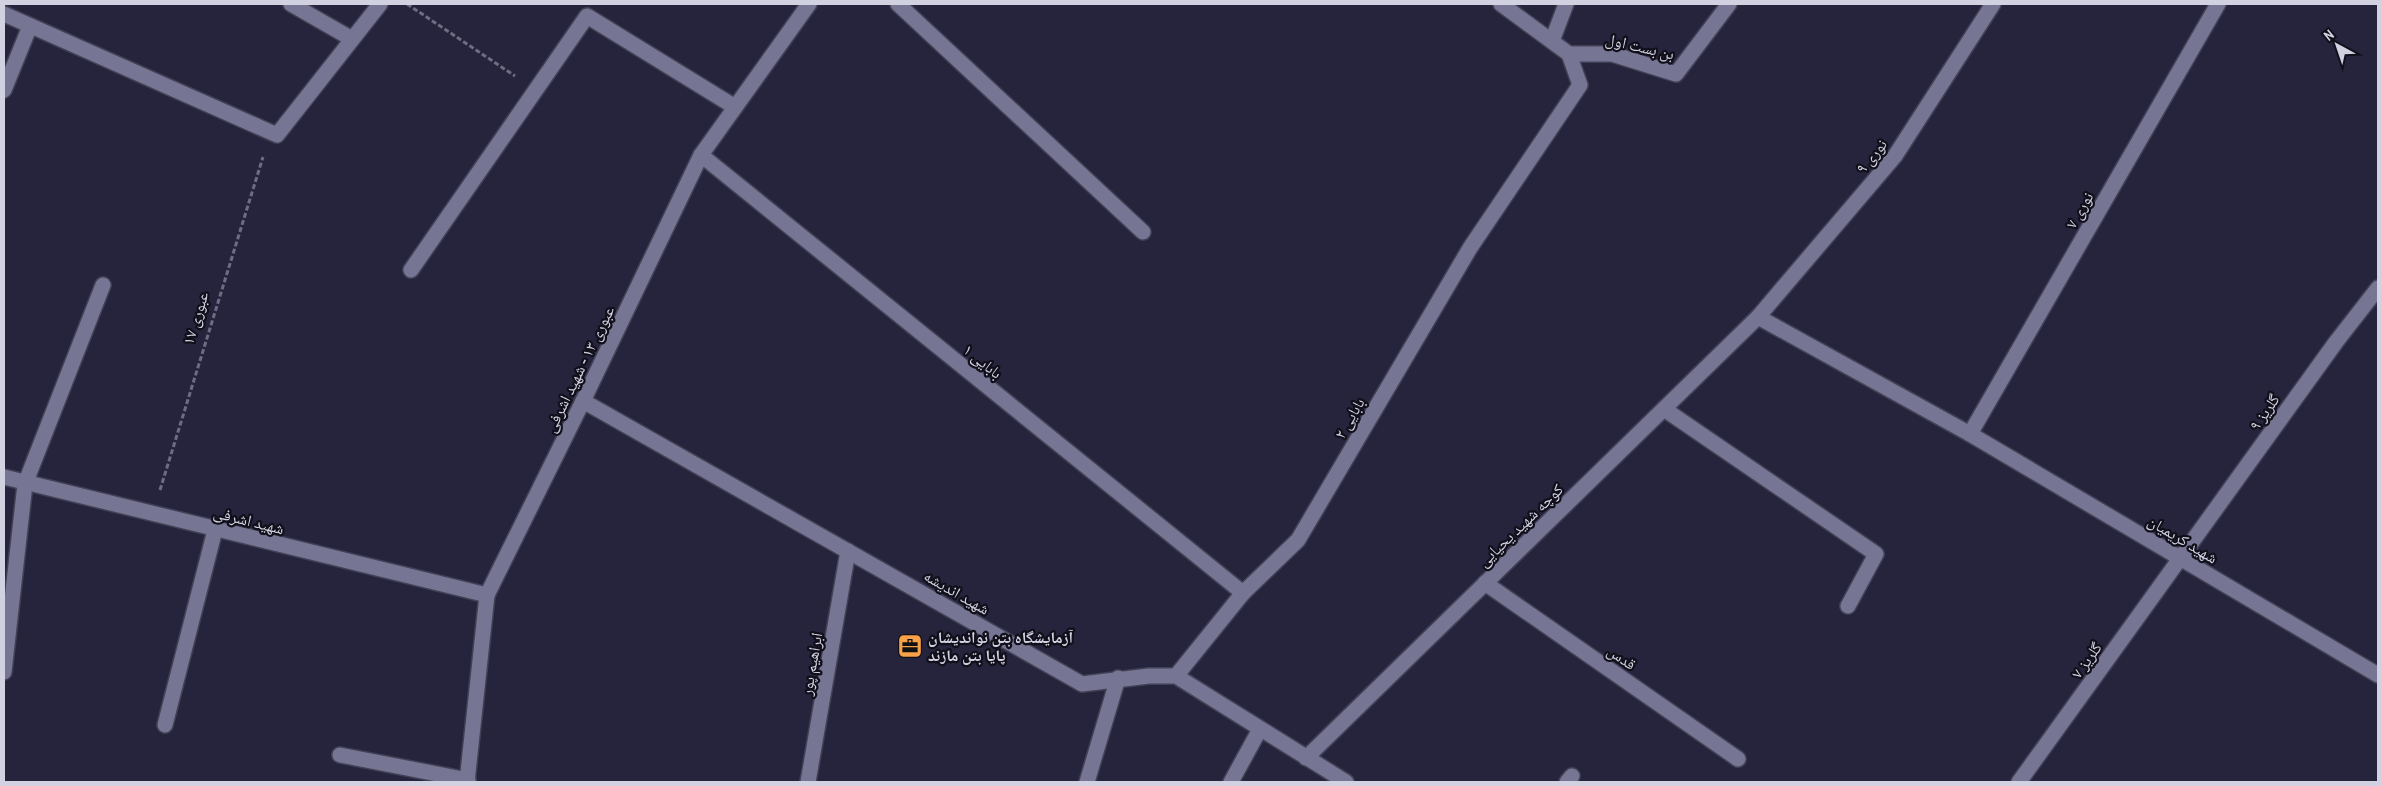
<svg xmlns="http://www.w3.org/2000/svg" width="2382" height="786" font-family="'Archivo Narrow','Noto Naskh Arabic',sans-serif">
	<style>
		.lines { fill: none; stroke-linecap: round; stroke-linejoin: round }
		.minor-casing { stroke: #424055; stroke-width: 18 }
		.path { stroke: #6e6c82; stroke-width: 3; stroke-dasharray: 5 2.5; stroke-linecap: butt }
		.minor { stroke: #767593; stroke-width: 15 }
		.labels { text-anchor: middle; stroke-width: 4.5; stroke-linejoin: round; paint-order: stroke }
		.street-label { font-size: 16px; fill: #d2d1e2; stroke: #100f1a }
		.poi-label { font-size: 16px; font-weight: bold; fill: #d2d1e2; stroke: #100f1a; text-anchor: start }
	</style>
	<rect width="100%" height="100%" fill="#26243d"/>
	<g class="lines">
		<defs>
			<g id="minor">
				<path d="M291,4L352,39"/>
				<path d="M898,4L1143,232"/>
				<path d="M1501,4L1569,54"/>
				<path d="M4,14L277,135L380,4"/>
				<path d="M1552,41L1566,4"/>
				<path d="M1569,54H1612L1676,74L1729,4"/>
				<path d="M4,90L30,26"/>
				<path d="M701,155L1243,593"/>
				<path d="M411,270L587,16L735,107"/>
				<path d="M1758,317L1970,434L2378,675"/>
				<path d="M583,401L1082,684L1149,676H1176L1346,782"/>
				<path d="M1664,409L1876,554L1848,606"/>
				<path d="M1970,434L2218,4"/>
				<path d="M4,477L487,595"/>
				<path d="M1485,583L1738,759"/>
				<path d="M4,672L25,484L103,285"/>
				<path d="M1176,676L1243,593L1298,540L1470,248L1580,85L1569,54"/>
				<path d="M165,725L215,530"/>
				<path d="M340,755L468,780"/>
				<path d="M1306,758L1758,317L1895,156L1993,4"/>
				<path d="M467,782L487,595L583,401L701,155L809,4"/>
				<path d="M808,782L848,551"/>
				<path d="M1087,782L1118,678"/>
				<path d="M1231,782L1260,729"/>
				<path d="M1567,782L1572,776"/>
				<path d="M2019,782L2336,342L2378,288"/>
			</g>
		</defs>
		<!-- minor casing -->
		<use href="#minor" class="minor-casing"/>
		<!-- path -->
		<g class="path">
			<path d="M407,4L515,76"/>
			<path d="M160,490L263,157"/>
		</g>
		<!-- minor -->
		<use href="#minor" class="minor"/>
	</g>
	<!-- icons -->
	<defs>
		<symbol id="office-square" viewBox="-11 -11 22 22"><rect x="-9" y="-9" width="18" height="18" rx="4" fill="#f7a148" stroke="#100f1a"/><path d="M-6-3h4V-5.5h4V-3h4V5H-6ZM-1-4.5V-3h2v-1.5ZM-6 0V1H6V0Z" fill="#111"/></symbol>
	</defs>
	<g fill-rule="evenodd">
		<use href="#office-square" x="896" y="632" width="28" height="28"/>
	</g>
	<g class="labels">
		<!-- street labels -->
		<g class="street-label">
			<text transform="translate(1640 46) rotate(13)" y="6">بن بست اول</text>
			<text transform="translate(1871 156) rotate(-51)" y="6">نوری ۹</text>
			<text transform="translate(2079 210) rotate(-60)" y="6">نوری ۷</text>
			<text transform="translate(195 318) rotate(-73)" y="6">عبوری ۱۷</text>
			<text transform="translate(983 361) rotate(39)" y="6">بابایی ۱</text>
			<text transform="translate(579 369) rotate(-64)" y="6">عبوری ۱۳ - شهید اشرفی</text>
			<text transform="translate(2264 412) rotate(-55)" y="6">گلریز ۹</text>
			<text transform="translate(1349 418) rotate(-60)" y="6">بابایی ۲</text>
			<text transform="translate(249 520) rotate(14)" y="6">شهید اشرفی</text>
			<text transform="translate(1520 525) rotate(-44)" y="6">کوچه شهید یحیایی</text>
			<text transform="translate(2183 539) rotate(31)" y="6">شهید کریمیان</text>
			<text transform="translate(957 592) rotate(30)" y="6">شهید اندیشه</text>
			<text transform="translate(1622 657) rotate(35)" y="6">قدس</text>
			<text transform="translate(2086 660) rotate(-54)" y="6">گلریز ۷</text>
			<text transform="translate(811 664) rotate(-80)" y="6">ابراهیم پور</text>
		</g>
		<!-- poi labels -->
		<g class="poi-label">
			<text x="928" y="643">آزمایشگاه بتن نواندیشان<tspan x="928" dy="18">پایا بتن مازند</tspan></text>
		</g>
	</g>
	<!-- border -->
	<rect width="2382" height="786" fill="none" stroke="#d2d1e2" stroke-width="10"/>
	<!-- north arrow -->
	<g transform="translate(2337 45) rotate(320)" stroke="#100f1a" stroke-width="4" paint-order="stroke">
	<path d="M0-4L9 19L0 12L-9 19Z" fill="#d2d1e2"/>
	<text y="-8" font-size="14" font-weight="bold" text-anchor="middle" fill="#d2d1e2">N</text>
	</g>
</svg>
